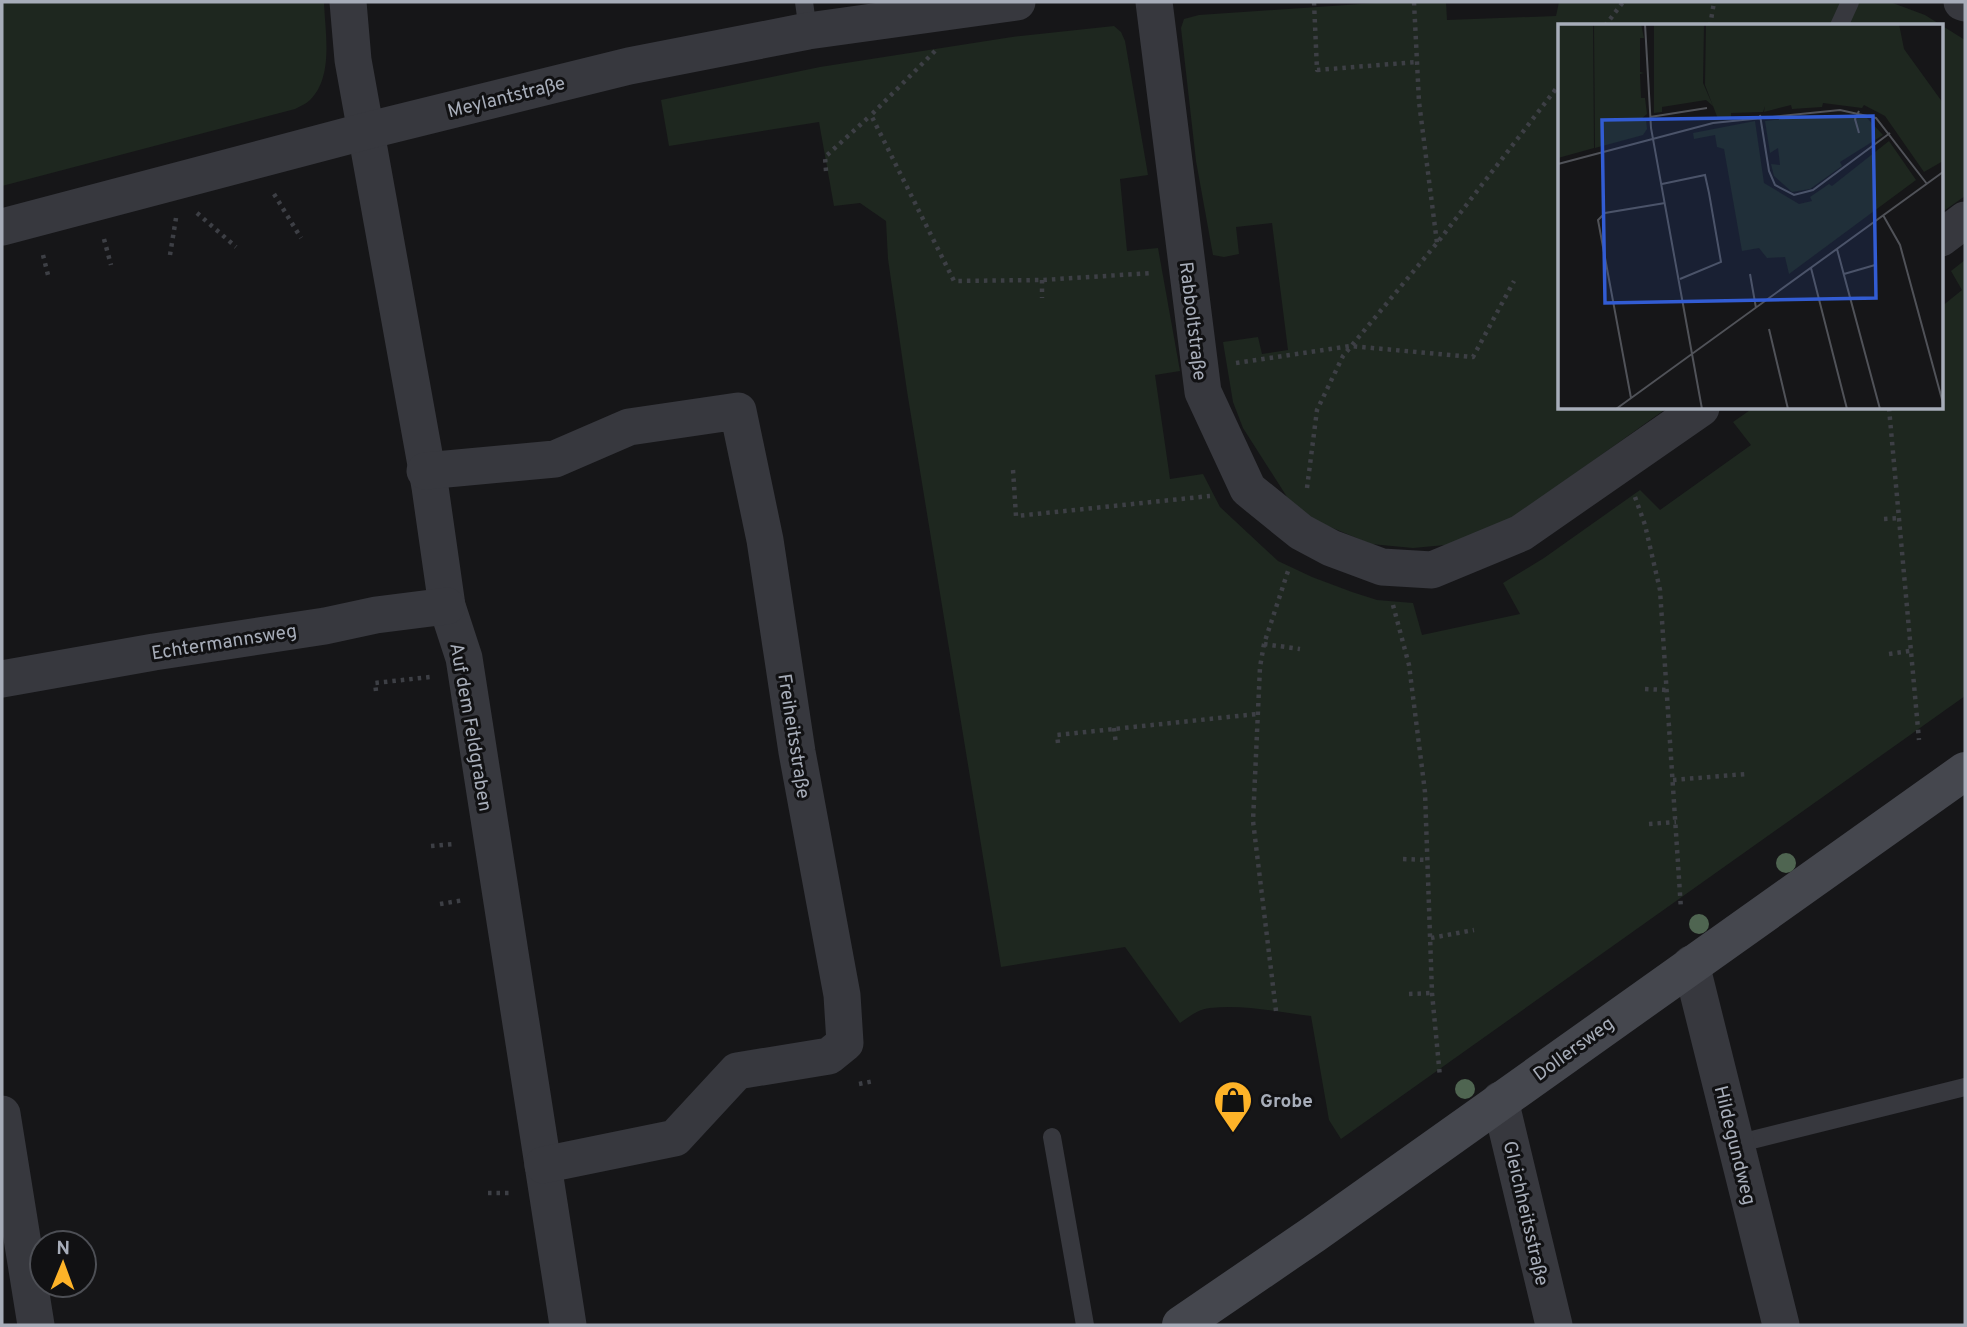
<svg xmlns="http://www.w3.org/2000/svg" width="1967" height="1327" font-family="Overpass,sans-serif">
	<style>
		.green { fill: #1e271f }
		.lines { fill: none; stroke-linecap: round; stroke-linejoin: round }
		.path { stroke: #3d3f45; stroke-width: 4.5; stroke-dasharray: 3.5 5; stroke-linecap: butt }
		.service { stroke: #37383e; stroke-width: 18 }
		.minor { stroke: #37383e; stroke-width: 37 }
		.secondary { stroke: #45474e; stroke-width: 38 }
		.tree { fill: #4f6551 }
		.labels { text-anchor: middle; stroke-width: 6; stroke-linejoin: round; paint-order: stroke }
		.street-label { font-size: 19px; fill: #a7adb9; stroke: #111113 }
		.poi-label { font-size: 19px; font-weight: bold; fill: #a7adb9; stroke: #111113; text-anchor: start }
		.inset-road { fill: none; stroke: #505258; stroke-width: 2 }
		.view { fill: #325cd3; fill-opacity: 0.15; stroke: #325cd3; stroke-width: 3.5 }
		.inset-edge { fill: none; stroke: #a7adb9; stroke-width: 3.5 }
	</style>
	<rect width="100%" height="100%" fill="#161618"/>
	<!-- green -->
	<g class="green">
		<path d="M2,2H324C325,31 334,77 310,100C306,104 300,106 295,109L2,186Z"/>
		<path d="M1390,2H1446L1447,20L1556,16L1559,2H1890L1925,15L1965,40V196L1941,213V26H1559V408H1667L1503,525L1456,544L1413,548L1371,544L1311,519L1289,500L1243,428L1233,402L1223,342L1258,337L1262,354L1288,350L1272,223L1236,227L1239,254L1224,257L1213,255L1196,161L1181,28L1184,19L1199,15Z"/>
		<path d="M1114,26L1121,32L1125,41L1148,175L1120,179L1127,251L1158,248L1180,371L1155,375L1170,479L1203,474L1220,507L1278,561L1312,577L1352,592L1377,600L1413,603L1422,635L1520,614L1503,583L1544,558L1640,490L1660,510L1751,445L1733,422L1753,408H1941V307L1962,290L1951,271L1965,260V696L1341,1139L1329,1120L1311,1016C1279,1012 1243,1004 1210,1008C1198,1009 1189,1017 1180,1023L1125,947L1001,967L907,391L888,259L886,221L860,203L834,206L819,122L669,146L661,100L820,67L1012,37Z"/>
	</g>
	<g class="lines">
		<!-- path -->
		<g class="path">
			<path d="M1314,2L1317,70L1417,62"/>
			<path d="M1414,2L1419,102L1437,243"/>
			<path d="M1605,26L1623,2"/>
			<path d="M1710,26L1714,2"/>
			<path d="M935,51L871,115L954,281L1042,280L1152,273"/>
			<path d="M826,171L825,157L871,115"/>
			<path d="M274,194L301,238"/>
			<path d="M197,213L236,247"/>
			<path d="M104,239L111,265"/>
			<path d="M43,255L48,275"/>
			<path d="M170,255L176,218"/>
			<path d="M1042,280V298"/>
			<path d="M1236,363L1350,346L1473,357L1514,281"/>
			<path d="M1889,408L1919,740"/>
			<path d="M1013,470L1016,516L1210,496"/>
			<path d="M1307,488L1317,410L1343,356L1437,243L1559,85"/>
			<path d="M1635,497L1645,525L1660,590L1681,909"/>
			<path d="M1884,519L1900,518"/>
			<path d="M1393,605L1409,665L1425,792L1432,993L1440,1077"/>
			<path d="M1264,644L1300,649"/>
			<path d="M1889,654L1910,651"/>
			<path d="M1645,689L1666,690"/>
			<path d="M376,691L375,683L430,677"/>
			<path d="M1114,728L1116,744"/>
			<path d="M1058,743L1057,735L1257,714"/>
			<path d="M1673,780L1746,774"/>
			<path d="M1649,824L1676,822"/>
			<path d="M431,846L454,844"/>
			<path d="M1403,859L1428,860"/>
			<path d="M440,904L464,900"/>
			<path d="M1431,938L1474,930"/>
			<path d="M1409,994L1432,993"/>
			<path d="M1276,1011L1253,821L1260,667L1264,644L1289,568"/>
			<path d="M859,1084L874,1081"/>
			<path d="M488,1193H512"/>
		</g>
		<!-- service -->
		<g class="service">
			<path d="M804,2L808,31"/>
			<path d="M1839,26L1850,2"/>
			<path d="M1052,1137L1085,1325"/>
			<path d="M1736,1144L1965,1087"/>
		</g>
		<!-- minor -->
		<g class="minor">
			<path d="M348,2L353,60L430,487L447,606L464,658L568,1325"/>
			<path d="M1154,2L1203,392L1248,489L1301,532L1331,548L1382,567L1432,570L1521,533L1701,408"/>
			<path d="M1962,2L1965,3"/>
			<path d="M2,227L366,131L629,66L808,31L1017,2"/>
			<path d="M1941,238L1965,220"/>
			<path d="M425,471L555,459L629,427L738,411L765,540L797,752L842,995L845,1043L829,1056L737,1071L675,1138L543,1165"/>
			<path d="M2,679L154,652L325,626L376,615L447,606"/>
			<path d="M1691,964L1781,1325"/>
			<path d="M1500,1100L1554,1325"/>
			<path d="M2,1114L36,1325"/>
		</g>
		<!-- secondary -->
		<path class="secondary" d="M1181,1325L1314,1234L1965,771"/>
	</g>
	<!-- trees -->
	<g class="tree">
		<circle cx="1786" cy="863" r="10"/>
		<circle cx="1699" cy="924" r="10"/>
		<circle cx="1465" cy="1089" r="10"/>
	</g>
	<!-- icons -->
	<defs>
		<symbol id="shop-pin" viewBox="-11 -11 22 30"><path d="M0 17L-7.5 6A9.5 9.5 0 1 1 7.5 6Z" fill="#feb328" stroke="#111113"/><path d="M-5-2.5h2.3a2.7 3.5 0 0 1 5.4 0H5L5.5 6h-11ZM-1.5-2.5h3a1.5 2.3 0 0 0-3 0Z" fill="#111"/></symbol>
	</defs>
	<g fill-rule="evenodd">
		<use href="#shop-pin" x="1211" y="1078" width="44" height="60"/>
	</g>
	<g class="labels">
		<!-- street labels -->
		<g class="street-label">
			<text transform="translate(506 96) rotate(-14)" y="7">Meylantstraße</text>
			<text transform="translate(1194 321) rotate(83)" y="7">Rabboltstraße</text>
			<text transform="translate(224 641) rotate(-9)" y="7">Echtermannsweg</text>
			<text transform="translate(472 727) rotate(80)" y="7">Auf dem Feldgraben</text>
			<text transform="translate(795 736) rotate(81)" y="7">Freiheitsstraße</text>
			<text transform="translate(1573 1048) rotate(-36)" y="7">Dollersweg</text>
			<text transform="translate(1736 1145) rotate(76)" y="7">Hildegundweg</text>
			<text transform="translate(1527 1213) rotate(77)" y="7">Gleichheitsstraße</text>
		</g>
		<!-- poi labels -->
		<g class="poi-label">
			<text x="1260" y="1107">Grobe</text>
		</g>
	</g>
	<!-- overview -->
	<g transform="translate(1558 24)">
		<rect width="385" height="385" fill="#161618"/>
		<path d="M0,0H35L36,124L0,134ZM36,0H83L86,14H82V48L86,49L82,50L83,74H87L89,90L83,95H88L89,105L85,111L37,124ZM96,0H146L145,59L155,82L148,76L104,83V88L96,89ZM148,0H341L346,25L385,79V137L366,148L327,92L306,81L304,84L265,79L264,83L234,85L233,81L206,88L207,82L205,88L173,89V93L160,95L147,61ZM259,91L309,94L325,111L282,138L284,142L252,165L234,168L216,152L213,140L222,141L220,124L212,129L207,97ZM197,97L206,159L241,180L254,177L252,173L271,160L274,162L331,117L358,156L231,250L227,233L209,234L201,224L184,227L166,125L159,123L157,111L136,115L135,109Z" fill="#1e271f"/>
		<path class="inset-road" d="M87,0L93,104L144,385M301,87L297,95L301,109M202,91L211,147L217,161L236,171L255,166L332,109M92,93L149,84M0,140L155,99L282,86L318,94L369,160M104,160L147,151L151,169L163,238L122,255M325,191L342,221L385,379M279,225L322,385M253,244L289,385M192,250L198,284M286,250L317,241M211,305L230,385M73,374L40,196L47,189L107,179M58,385L385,148"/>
		<path class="view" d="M315,92L318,274L47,279L44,96Z"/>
		<rect width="385" height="385" class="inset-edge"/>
	</g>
	<!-- border -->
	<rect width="1967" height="1327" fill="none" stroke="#a7adb9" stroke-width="7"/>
	<!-- north arrow -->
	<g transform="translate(63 1264) rotate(1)"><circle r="33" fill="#111113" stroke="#4d4f55" stroke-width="2"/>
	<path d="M0-5L12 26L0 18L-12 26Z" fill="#feb328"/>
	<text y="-10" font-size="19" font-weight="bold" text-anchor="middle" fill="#a7adb9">N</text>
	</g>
</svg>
